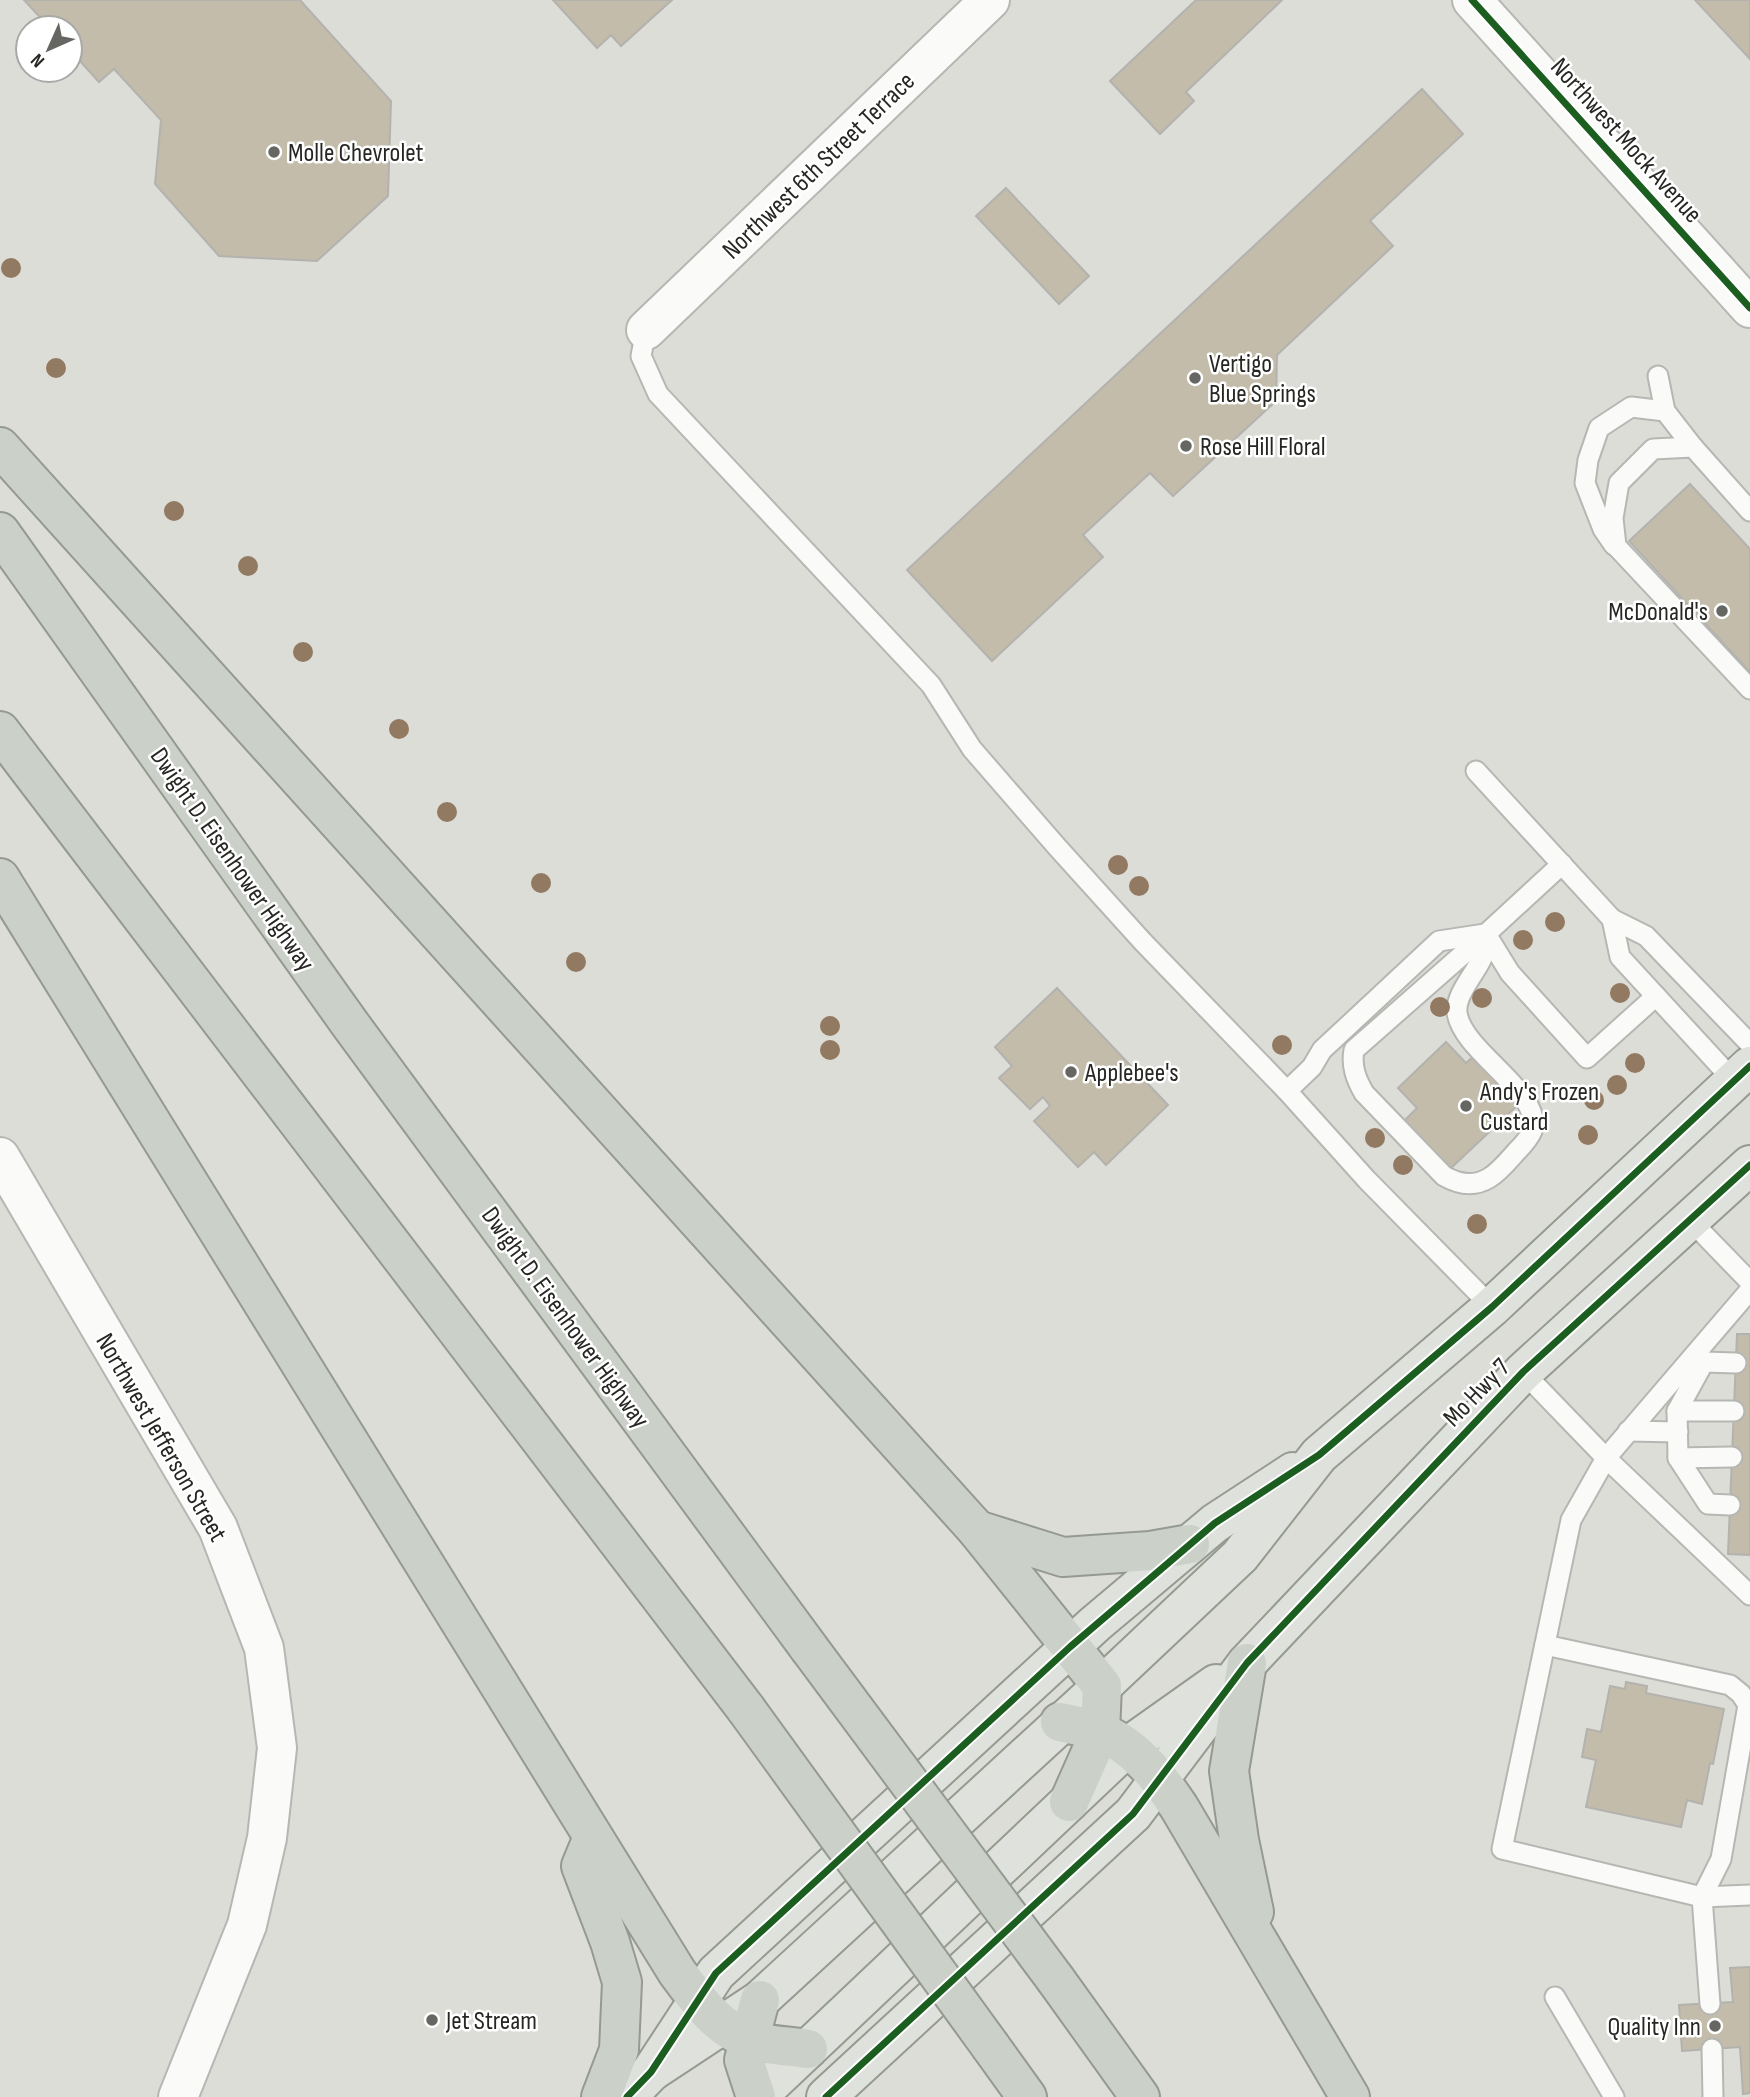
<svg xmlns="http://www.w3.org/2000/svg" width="1750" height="2097" font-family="'Sofia Sans Condensed',sans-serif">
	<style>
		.building { fill: #c3bcab; stroke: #b3b2ae; stroke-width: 2 }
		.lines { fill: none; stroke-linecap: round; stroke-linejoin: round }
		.service-casing { stroke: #b6b6b2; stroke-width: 23 }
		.minor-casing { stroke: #b6b6b2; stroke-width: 42 }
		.primary-casing { stroke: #959a90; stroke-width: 42 }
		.motorway-casing { stroke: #959a90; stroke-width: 42 }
		.service { stroke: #fafaf9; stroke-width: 19 }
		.minor { stroke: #fafaf9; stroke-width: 38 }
		.primary { stroke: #dee1dc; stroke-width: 38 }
		.motorway { stroke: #cbd0c9; stroke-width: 38 }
		.motorway-bridge-casing { stroke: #959a90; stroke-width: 42; stroke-linecap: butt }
		.motorway-bridge { stroke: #cbd0c9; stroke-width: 38 }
		.cycleway-casing { stroke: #fff; stroke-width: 11 }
		.cycleway { stroke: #1b5e20; stroke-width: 7 }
		.tree { fill: #927961 }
		.poi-dot { fill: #666662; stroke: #fff; stroke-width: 2.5 }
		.labels { text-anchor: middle; stroke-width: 5; stroke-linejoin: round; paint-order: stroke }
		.street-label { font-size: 26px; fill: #262622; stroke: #fff }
		.poi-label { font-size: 26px; fill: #262622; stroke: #fff; text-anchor: start }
	</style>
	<rect width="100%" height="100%" fill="#ddddd8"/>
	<!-- building -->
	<g class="building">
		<path d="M24,0H300L391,101L388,196L317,261L219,256L155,184L161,120L114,69L99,82L70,50V28H50Z"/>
		<path d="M553,0H672L621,46L611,35L597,48Z"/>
		<path d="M1196,0H1282L1186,92L1194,101L1160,134L1110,81Z"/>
		<path d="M1695,0H1750V59Z"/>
		<path d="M1422,89L1463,134L1370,221L1393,246L1277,355L1276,401L1173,496L1150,473L1083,535L1103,557L992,661L907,570Z"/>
		<path d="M1006,188L1089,276L1059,304L976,216Z"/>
		<path d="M1690,484L1750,549V672L1629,541Z"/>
		<path d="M1057,988L1168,1105L1106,1165L1094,1152L1078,1167L1034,1121L1050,1106L1043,1097L1030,1109L999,1078L1012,1066L995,1047Z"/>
		<path d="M1446,1042L1466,1063L1475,1055L1520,1103L1450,1169L1404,1121L1417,1108L1398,1088Z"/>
		<path d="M1737,1334H1750V1555L1728,1554Z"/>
		<path d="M1626,1682L1647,1686L1646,1693L1724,1709L1713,1764L1710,1763L1702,1804L1687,1800L1681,1827L1586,1807L1596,1760L1582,1757L1587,1729L1601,1732L1610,1686L1625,1689Z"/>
		<path d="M1750,1967V2093L1743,2094L1740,2047L1682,2051L1679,2005L1733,2002L1730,1968Z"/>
	</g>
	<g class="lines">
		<defs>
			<g id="service">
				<path d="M646,330L641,356L658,394L931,685L972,749L1058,848L1143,942L1287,1091L1367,1180L1492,1307"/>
				<path d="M1658,376L1665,411"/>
				<path d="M1750,511L1693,447L1653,449L1619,483L1613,518L1616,546L1750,689"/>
				<path d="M1614,545L1603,529L1585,483L1588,460L1599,428L1631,407L1665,411L1693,447"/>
				<path d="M1476,771L1612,919L1646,936L1750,1044"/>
				<path d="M1612,919L1620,957L1734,1081"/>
				<path d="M1486,934C1485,943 1485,953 1481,960C1474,975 1455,995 1457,1013C1463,1053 1544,1092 1532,1131C1529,1139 1522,1146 1516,1152C1508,1161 1499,1172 1489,1178C1474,1187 1458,1184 1444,1176L1364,1093C1356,1079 1351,1066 1354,1050L1486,934L1562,864"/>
				<path d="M1486,934L1510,973L1587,1058L1656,996"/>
				<path d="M1287,1091L1312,1067L1322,1050L1439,941L1485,934"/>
				<path d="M1691,1221L1750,1282"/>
				<path d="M1750,1290L1606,1458L1750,1595"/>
				<path d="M1523,1372L1606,1458L1571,1520L1502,1849L1702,1897L1750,1895"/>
				<path d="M1677,1411L1704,1362L1736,1363"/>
				<path d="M1628,1431L1678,1432"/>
				<path d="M1678,1458L1732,1457"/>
				<path d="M1730,1505L1708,1504L1678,1458L1677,1411H1734"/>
				<path d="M1545,1645L1730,1685L1741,1694L1748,1705L1721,1859L1702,1897L1710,2004"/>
				<path d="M1555,1997L1614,2097"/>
				<path d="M1712,2049L1713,2097"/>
			</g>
			<g id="minor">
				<path d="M1472,0L1750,308"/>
				<path d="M646,330L990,0"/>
				<path d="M0,1157L218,1528L264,1648L277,1748L267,1838L247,1925L178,2097"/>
			</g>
			<g id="primary">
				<path d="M651,2072L760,2000L1102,1686L1240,1556L1319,1455L1492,1307L1750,1066"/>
				<path d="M627,2097L651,2072L716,1973L1095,1624L1215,1523L1293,1472"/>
				<path d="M757,2097L1127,1747L1216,1684"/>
				<path d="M826,2097L1133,1814L1247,1663L1523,1372L1750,1165"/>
			</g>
			<g id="motorway">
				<path d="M0,447L977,1530L1102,1686L1100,1732L1069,1802"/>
				<path d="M0,532L350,1024L809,1648"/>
				<path d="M0,731L746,1709"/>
				<path d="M0,878L677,1972C697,1999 716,2027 748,2039C766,2046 789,2046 808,2049"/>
				<path d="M977,1530L1063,1557L1150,1551L1190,1544"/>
				<path d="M1247,1663L1229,1771L1239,1840L1254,1912"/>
				<path d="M1060,1722C1073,1725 1086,1727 1099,1732C1134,1744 1159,1777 1179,1807L1350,2097"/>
				<path d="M593,1837L581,1866L610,1942L622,1982L619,2050L601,2097"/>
				<path d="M1056,1980L1140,2097"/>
				<path d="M991,2047L1027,2097"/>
				<path d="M756,2097L744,2060L760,2000"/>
			</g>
		</defs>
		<!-- service casing -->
		<use href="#service" class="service-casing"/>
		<!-- minor casing -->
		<use href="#minor" class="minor-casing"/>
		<!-- primary casing -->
		<use href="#primary" class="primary-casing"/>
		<!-- motorway casing -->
		<use href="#motorway" class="motorway-casing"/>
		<!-- service -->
		<use href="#service" class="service"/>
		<!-- minor -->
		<use href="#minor" class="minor"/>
		<!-- primary -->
		<use href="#primary" class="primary"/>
		<!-- motorway -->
		<use href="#motorway" class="motorway"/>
		<defs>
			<g id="motorway-bridge">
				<path d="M809,1648L1056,1980"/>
				<path d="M746,1709L991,2047"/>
			</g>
		</defs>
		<!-- motorway-bridge casing -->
		<use href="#motorway-bridge" class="motorway-bridge-casing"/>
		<!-- motorway-bridge -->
		<use href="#motorway-bridge" class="motorway-bridge"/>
		<defs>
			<g id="cycleway">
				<path d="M1472,0L1750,308"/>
				<path d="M627,2097L651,2072L716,1973L1070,1647L1215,1523L1319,1455L1492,1307L1750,1066"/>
				<path d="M826,2097L1133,1814L1247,1663L1523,1372L1750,1165"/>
			</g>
		</defs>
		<!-- cycleway casing -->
		<use href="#cycleway" class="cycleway-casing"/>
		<!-- cycleway -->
		<use href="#cycleway" class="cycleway"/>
	</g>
	<!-- trees -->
	<g class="tree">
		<circle cx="11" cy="268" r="10"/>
		<circle cx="56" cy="368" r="10"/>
		<circle cx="174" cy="511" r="10"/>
		<circle cx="248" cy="566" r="10"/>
		<circle cx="303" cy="652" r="10"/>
		<circle cx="399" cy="729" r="10"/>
		<circle cx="447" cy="812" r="10"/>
		<circle cx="1118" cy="865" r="10"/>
		<circle cx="541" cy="883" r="10"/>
		<circle cx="1139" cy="886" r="10"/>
		<circle cx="1555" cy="922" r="10"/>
		<circle cx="1523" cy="940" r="10"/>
		<circle cx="576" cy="962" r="10"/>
		<circle cx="1620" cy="993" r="10"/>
		<circle cx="1482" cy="998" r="10"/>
		<circle cx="1440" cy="1007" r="10"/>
		<circle cx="830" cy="1026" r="10"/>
		<circle cx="1282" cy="1045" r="10"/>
		<circle cx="830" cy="1050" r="10"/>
		<circle cx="1635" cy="1063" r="10"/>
		<circle cx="1617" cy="1085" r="10"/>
		<circle cx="1594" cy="1100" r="10"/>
		<circle cx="1588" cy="1135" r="10"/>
		<circle cx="1375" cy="1138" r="10"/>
		<circle cx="1403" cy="1165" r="10"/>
		<circle cx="1477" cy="1224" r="10"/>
	</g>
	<!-- markers -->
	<g class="poi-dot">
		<circle cx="274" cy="152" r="7"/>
		<circle cx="1195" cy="378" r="7"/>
		<circle cx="1186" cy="446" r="7"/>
		<circle cx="1722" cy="611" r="7"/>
		<circle cx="1071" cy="1072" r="7"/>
		<circle cx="1466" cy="1106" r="7"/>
		<circle cx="432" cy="2020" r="7"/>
		<circle cx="1715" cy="2026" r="7"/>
	</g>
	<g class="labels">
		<!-- street labels -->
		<g class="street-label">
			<text transform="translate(1627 140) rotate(48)" y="9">Northwest Mock Avenue</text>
			<text transform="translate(818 165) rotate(-44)" y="9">Northwest 6th Street Terrace</text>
			<text transform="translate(233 859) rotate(55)" y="9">Dwight D. Eisenhower Highway</text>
			<text transform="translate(566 1317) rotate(54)" y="9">Dwight D. Eisenhower Highway</text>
			<text transform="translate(1476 1392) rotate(-46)" y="9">Mo Hwy 7</text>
			<text transform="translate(162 1437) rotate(60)" y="9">Northwest Jefferson Street</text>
		</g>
		<!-- poi labels -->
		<g class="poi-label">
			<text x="288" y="161">Molle Chevrolet</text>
			<text x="1209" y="372">Vertigo<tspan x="1209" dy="30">Blue Springs</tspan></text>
			<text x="1200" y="455">Rose Hill Floral</text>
			<text x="1708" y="620" text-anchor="end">McDonald's</text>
			<text x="1085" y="1081">Applebee's</text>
			<text x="1480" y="1100">Andy's Frozen<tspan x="1480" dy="30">Custard</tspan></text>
			<text x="446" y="2029">Jet Stream</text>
			<text x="1701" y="2035" text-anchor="end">Quality Inn</text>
		</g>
	</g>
	<!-- north arrow -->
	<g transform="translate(49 49) rotate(225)"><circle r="33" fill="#ffffff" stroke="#a8a8a7" stroke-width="2"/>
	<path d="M0-5L12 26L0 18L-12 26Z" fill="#666662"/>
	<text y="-10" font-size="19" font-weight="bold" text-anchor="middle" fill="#262622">N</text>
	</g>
</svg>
